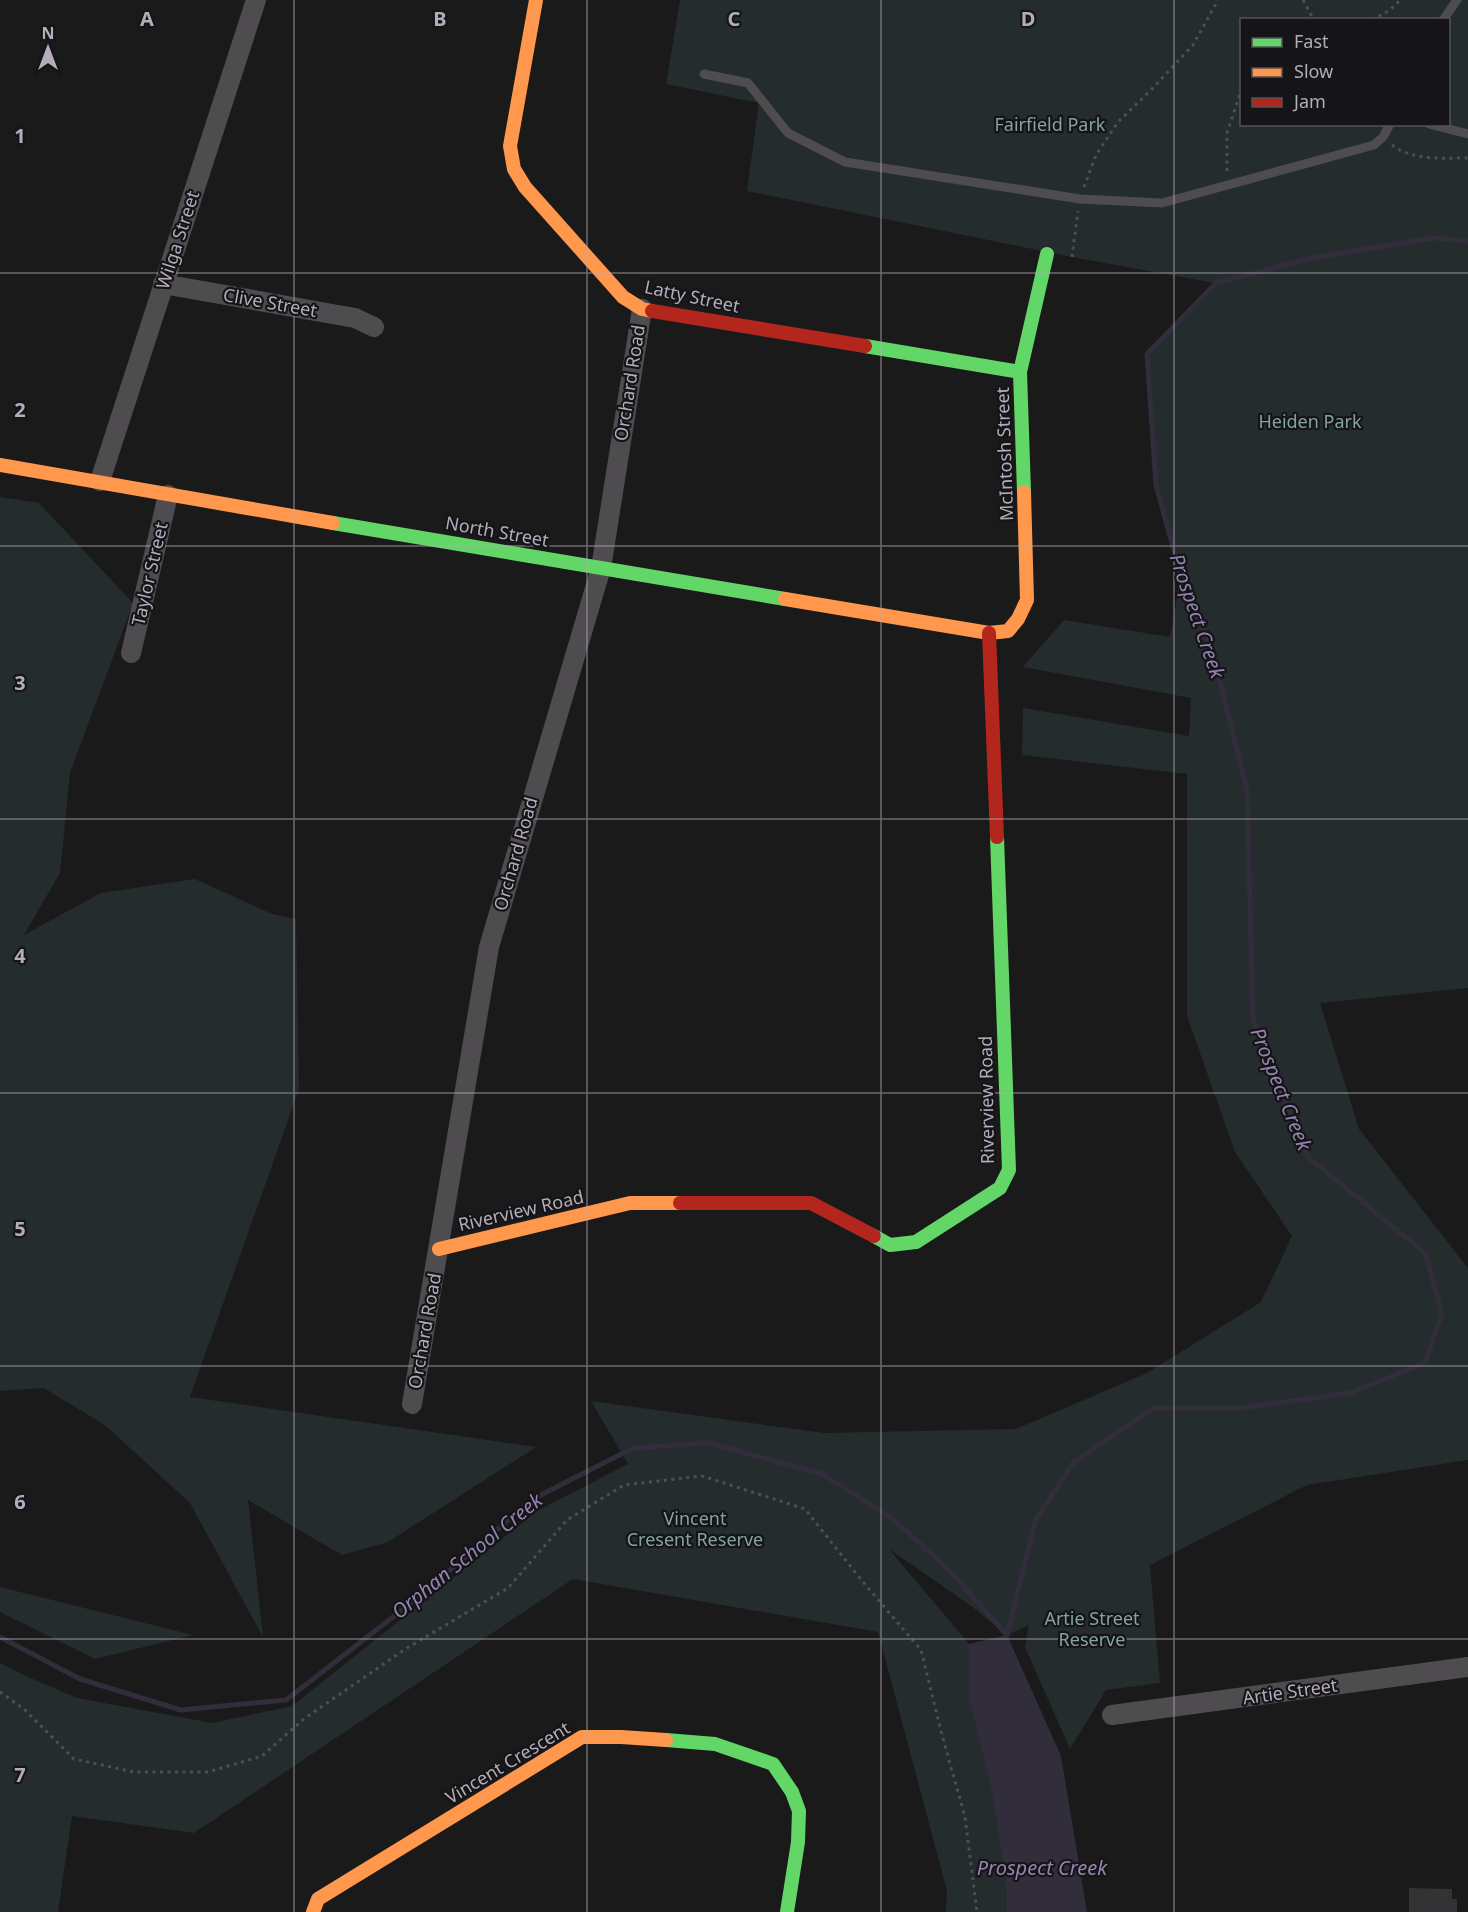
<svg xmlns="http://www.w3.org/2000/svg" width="1468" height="1912" font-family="'Noto Sans',sans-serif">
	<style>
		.green { fill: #252c2d; fill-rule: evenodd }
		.water { fill: #322d3b }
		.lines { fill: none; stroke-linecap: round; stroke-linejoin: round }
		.stream { stroke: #322d3b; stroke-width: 5 }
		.building { fill: #333234 }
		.path { stroke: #504e51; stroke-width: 3; stroke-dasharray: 3 4.5; stroke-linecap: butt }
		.lane { stroke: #4e4c4f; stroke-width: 9 }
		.street { stroke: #4e4c4f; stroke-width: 20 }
		.fast { stroke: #63d668; stroke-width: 14 }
		.slow { stroke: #ff974d; stroke-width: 14 }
		.jam { stroke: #b3261e; stroke-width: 14 }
		.grid { fill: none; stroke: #b4acba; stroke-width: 1.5; stroke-opacity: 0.55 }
		.labels { text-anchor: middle; stroke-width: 4.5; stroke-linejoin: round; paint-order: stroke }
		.park-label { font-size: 18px; fill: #84a4a2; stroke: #151416 }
		.street-label { font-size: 18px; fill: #b4acba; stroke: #151416 }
		.water-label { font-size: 20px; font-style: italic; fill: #9584b3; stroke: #151416 }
		.grid-label { font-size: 20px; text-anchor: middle; font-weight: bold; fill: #b4acba; stroke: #151416; stroke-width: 4.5; stroke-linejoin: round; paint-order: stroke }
	</style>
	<rect width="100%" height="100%" fill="#1a1a1a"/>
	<!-- green -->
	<g class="green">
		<path d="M680,0H1468V988L1320,1003L1359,1129L1468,1268V1460L1307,1485L1150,1565L1160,1683L1106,1690L1070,1749L1025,1647L1029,1625L1007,1635L970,1605L889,1549L969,1644V1699L991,1789L1005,1874L1006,1912H946L947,1891L878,1632L573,1579L194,1833L72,1816L58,1912H0V1663L26,1676L77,1698L212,1723L292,1706L537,1511L628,1464L591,1401L824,1433L1016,1429L1147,1373L1261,1302L1292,1236L1235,1152L1187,1016V774L1022,755L1023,708L1189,736L1191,698L1023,667L1064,620L1170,637L1181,576L1156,485L1147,354L1215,283L1072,257L747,191L759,103L666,84ZM1242,20H1448V124H1242Z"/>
		<path d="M0,497L39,503L133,603L70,773L60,873L24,935L101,893L195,879L272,914L296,919L299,1089L190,1397L536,1447L388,1542L342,1555L248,1500L263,1637L190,1503L106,1426L44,1388L0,1391Z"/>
		<path d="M0,1587L193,1635L95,1659L0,1612Z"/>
	</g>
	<!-- water -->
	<path class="water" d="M1007,1635L1061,1756L1087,1912H1006L1005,1874L991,1789L969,1699V1644Z"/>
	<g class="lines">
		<!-- stream -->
		<g class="stream">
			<path d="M1007,1635L1036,1519L1073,1463L1153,1408H1241L1350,1393L1425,1363L1442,1313L1425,1253L1308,1157L1253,1020L1247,790L1213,652L1181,576L1156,485L1147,354L1216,283L1312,258L1433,238L1468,241"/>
			<path d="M0,1637L80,1679L181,1710L286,1700L416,1599L533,1499L633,1448L709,1443L822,1474L893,1519L948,1569L1007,1635"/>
		</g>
	</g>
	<!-- building -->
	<path class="building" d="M1409,1888L1452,1889V1899H1457V1912H1409Z"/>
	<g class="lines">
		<!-- path -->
		<g class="path">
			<path d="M1303,0L1314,20"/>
			<path d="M1372,20L1390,10L1400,0"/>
			<path d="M1392,145C1413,161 1443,158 1468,158"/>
			<path d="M1227,171V133L1242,88"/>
			<path d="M1084,187L1096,155L1118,122L1150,91L1193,45L1218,0"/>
			<path d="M1072,257L1078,211"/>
			<path d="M0,1692L24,1709L74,1759L134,1772H208L262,1756L305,1718L407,1648L508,1588L567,1520L624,1485L702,1476L805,1509L863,1582L921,1650L942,1735L965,1817L977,1912"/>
		</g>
		<!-- lane -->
		<g class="lane">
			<path d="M1443,20L1457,0"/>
			<path d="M704,74L748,83L788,133L845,162L1080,199L1162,203L1374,145L1383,137L1390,124"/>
			<path d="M1429,124L1468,134"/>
		</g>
		<!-- street -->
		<g class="street">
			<path d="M163,284L355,318L374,327"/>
			<path d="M100,481L256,0"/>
			<path d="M131,653L168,495"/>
			<path d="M412,1404L489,947L601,568L642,309"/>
			<path d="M1112,1715L1468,1667"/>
		</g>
		<!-- fast -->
		<g class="fast">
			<path d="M865,346L1020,372"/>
			<path d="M1024,492L1020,372L1047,254"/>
			<path d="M333,523L785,599"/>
			<path d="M874,1236L890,1245L916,1242L1000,1188L1009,1170L997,837"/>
			<path d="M666,1740L715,1744L773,1764L792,1792L799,1811L798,1842L787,1912"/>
		</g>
		<!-- slow -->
		<g class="slow">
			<path d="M536,0L510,146L514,169L525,187L623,297L642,309L652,311"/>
			<path d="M0,465L333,523"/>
			<path d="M785,599L989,633L1008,631L1018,619L1027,600L1024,492"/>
			<path d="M439,1249L630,1203H680"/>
			<path d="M313,1912L318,1899L582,1737H621L666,1740"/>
		</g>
		<!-- jam -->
		<g class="jam">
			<path d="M652,311L865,346"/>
			<path d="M989,633L997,837"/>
			<path d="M680,1203H811L874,1236"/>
		</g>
	</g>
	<!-- grid -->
	<path class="grid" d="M294,0V1912M587,0V1912M881,0V1912M1174,0V1912M0,273H1468M0,546H1468M0,819H1468M0,1093H1468M0,1366H1468M0,1639H1468"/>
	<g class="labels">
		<!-- park labels -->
		<g class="park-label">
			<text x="1050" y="131">Fairfield Park</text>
			<text x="1310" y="428">Heiden Park</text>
			<text x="695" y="1525">Vincent<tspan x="695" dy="21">Cresent Reserve</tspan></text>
			<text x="1092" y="1625">Artie Street<tspan x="1092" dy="21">Reserve</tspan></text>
		</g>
		<!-- street labels -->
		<g class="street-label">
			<text transform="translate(178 240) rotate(-72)" y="6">Wilga Street</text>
			<text transform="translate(692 297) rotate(12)" y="6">Latty Street</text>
			<text transform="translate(270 303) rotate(10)" y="6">Clive Street</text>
			<text transform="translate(630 383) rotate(-81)" y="6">Orchard Road</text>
			<text transform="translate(1005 454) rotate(-92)" y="6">McIntosh Street</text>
			<text transform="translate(497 532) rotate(10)" y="6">North Street</text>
			<text transform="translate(150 574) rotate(-77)" y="6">Taylor Street</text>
			<text transform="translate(516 854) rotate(-74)" y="6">Orchard Road</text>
			<text transform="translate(987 1100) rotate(-91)" y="6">Riverview Road</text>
			<text transform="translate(521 1211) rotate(-13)" y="6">Riverview Road</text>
			<text transform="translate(425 1331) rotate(-80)" y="6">Orchard Road</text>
			<text transform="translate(1290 1692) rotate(-8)" y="6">Artie Street</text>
			<text transform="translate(508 1763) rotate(-31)" y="6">Vincent Crescent</text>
		</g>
		<!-- water labels -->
		<g class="water-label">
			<text transform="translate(1197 616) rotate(71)" y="7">Prospect Creek</text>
			<text transform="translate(1281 1089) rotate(68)" y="7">Prospect Creek</text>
			<text transform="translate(467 1556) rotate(-39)" y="7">Orphan School Creek</text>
			<text x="1042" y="1875">Prospect Creek</text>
		</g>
	</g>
	<g class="grid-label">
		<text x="147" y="26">A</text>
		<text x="440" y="26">B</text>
		<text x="734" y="26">C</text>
		<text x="1028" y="26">D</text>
		<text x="20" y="143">1</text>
		<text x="20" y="417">2</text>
		<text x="20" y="690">3</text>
		<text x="20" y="963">4</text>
		<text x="20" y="1236">5</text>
		<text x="20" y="1509">6</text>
		<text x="20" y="1782">7</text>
	</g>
	<!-- legend -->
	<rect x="1240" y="18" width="210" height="108" fill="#151416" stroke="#555158" stroke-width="1.5"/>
	<rect x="1252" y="38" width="30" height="9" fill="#63d668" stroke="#555158" stroke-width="1.5"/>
	<text x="1294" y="48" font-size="18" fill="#b4acba">Fast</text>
	<rect x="1252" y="68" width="30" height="9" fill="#ff974d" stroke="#555158" stroke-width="1.5"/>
	<text x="1294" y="78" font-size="18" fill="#b4acba">Slow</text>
	<rect x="1252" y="98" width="30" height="9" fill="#b3261e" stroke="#555158" stroke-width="1.5"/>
	<text x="1294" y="108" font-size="18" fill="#b4acba">Jam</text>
	<!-- north arrow -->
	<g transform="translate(48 48)" stroke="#151416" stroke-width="4.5" paint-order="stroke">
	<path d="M0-4.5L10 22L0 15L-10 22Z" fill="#b4acba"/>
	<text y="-9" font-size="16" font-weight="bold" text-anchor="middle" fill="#b4acba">N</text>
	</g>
</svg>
